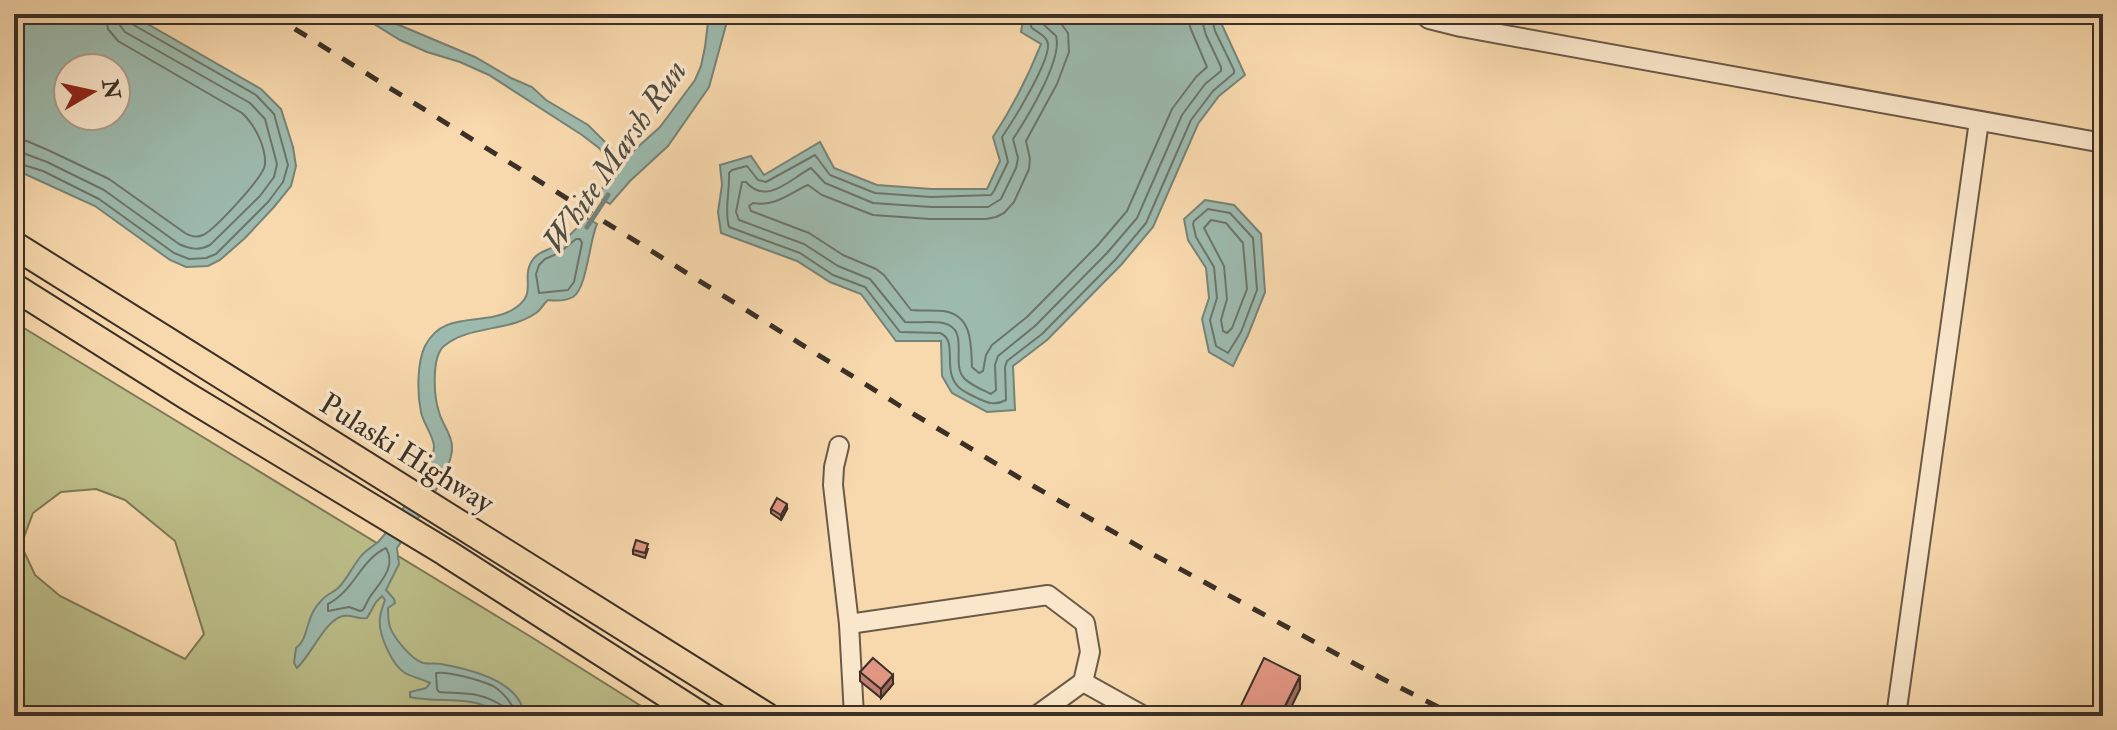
<svg xmlns="http://www.w3.org/2000/svg" width="2117" height="730" font-family="'IM FELL Double Pica',serif">
	<style>
		.green { fill: #bdbf8a; stroke: #7c7858; stroke-width: 2; fill-rule: evenodd }
		.water { fill: #9dbaae; stroke: #768378; stroke-width: 2; fill-rule: evenodd }
		.lines { fill: none; stroke-linecap: round; stroke-linejoin: round }
		.shore { stroke: #6c756a; stroke-width: 2 }
		.stream { stroke: #768378; stroke-width: 5 }
		.minor-casing { stroke: #6a5a48; stroke-width: 22 }
		.highway-casing { stroke: #3b3027; stroke-width: 30 }
		.minor { stroke: #fae6ca; stroke-width: 18 }
		.highway { stroke: #f8d9ad; stroke-width: 26 }
		.rail { stroke: #3b3027; stroke-width: 5; stroke-dasharray: 14 14; stroke-linecap: butt }
		.wall { fill: #c28071; stroke: #3b3027; stroke-width: 2 }
		.shaded-wall { fill: #9e685c; stroke: #3b3027; stroke-width: 2 }
		.building { fill: #e19583; stroke: #3b3027; stroke-width: 2 }
		.labels { text-anchor: middle; stroke-width: 7; stroke-linejoin: round; paint-order: stroke }
		.street-label { font-size: 30px; fill: #3b3027; stroke: #fae6ca }
		.water-label { font-size: 32px; font-style: italic; fill: #4f4c42; stroke: #fae6ca }
	</style>
	<rect width="100%" height="100%" fill="#f8d9ad"/>
	<filter id="stains"><feTurbulence type="fractalNoise" baseFrequency=".0025" numOctaves="4"/><feColorMatrix values="0 0 0 0 .2 0 0 0 0 .09 0 0 0 0 .02 0 0 0 .5 -.17"/></filter>
	<radialGradient id="worn" r=".72"><stop offset=".6" stop-color="#630" stop-opacity="0"/><stop offset="1" stop-color="#630" stop-opacity=".3"/></radialGradient>
	<!-- green -->
	<path class="green" d="M14,322L536,640L657,716H14ZM96,489L125,500L175,541L204,634L185,659L60,596L35,575L21,545L33,513L61,492Z"/>
	<!-- water -->
	<g class="water">
		<path d="M14,14H130L261,89L281,109L293,147L296,166L291,186L274,207L245,238L220,260L208,266L186,267L170,260L95,206L14,169ZM116,68V116H68V68Z"/>
		<path d="M358,14H381L392,22L475,57L511,78L532,87L546,100L588,125L611,148L618,158L619,164L660,127L695,80L701,66L705,47L709,14H729L709,87L668,146L630,181L610,204L599,198L610,168L608,158L599,148L582,135L489,75L460,62L427,52L400,40Z"/>
		<path d="M1024,14H1217L1245,75L1219,96L1198,124L1153,227L1121,265L1047,340L1013,366L1015,410L987,412L952,393L942,376L941,341H896L861,294L830,282L797,261L721,233L718,212L722,185L720,165L751,156L764,175L820,142L834,168L877,185L931,189H987L1000,161L993,137C1012,108 1028,77 1041,44L1021,32Z"/>
		<path d="M1205,200L1234,205L1261,234L1265,292L1248,335L1233,366L1209,352L1202,319L1209,298L1206,268L1188,240L1184,219Z"/>
		<path d="M587,218L597,224C589,242 587,288 573,297C566,301 556,301 548,300C543,304 541,310 536,313C509,332 469,325 444,346C431,357 434,397 439,412C442,424 451,433 452,446C454,472 412,526 397,548L399,564L386,590L394,599L395,603L388,608C388,614 388,621 390,627C394,638 411,659 423,663C428,664 436,663 441,664C469,669 522,681 524,716H498L497,712C470,694 440,704 410,697V692L426,688L430,683C422,679 412,677 405,673C392,665 378,634 380,619C380,613 383,606 385,600L382,596L376,602L367,618C358,620 352,614 343,616C325,620 312,654 297,668L294,663L296,648C305,641 305,633 309,622C311,615 316,606 321,601C326,594 334,593 340,586C348,577 353,566 361,556C366,550 374,546 379,541C392,527 435,463 434,446C433,435 423,423 421,412C417,393 417,363 425,346C444,309 483,327 512,310C541,293 518,278 534,258C540,251 547,251 555,246C567,240 577,227 587,218Z"/>
	</g>
	<g class="lines">
		<!-- shore -->
		<g class="shore">
			<path d="M1032,14L1031,27C1036,32 1048,36 1048,45C1049,63 1013,121 1002,137L1008,162L994,191L991,195L931,197L875,193L830,175L815,155L766,182L758,180L747,166L732,170L729,173C730,191 724,209 729,227L800,253L833,275L865,287L900,332L940,333C958,340 943,367 956,384C960,391 970,394 977,398C988,403 995,406 1006,400L1005,367L1007,361L1042,334L1115,260L1146,223L1191,120L1213,91L1234,73V70L1215,31L1211,14"/>
			<path d="M1042,14V23L1056,36C1063,59 1027,118 1013,139L1018,158L1016,168L1001,199L988,207H931L873,203L825,183L811,168C790,179 767,206 746,182H742L736,212L739,220L804,244L838,266L870,279L905,322C917,323 931,321 943,323C971,329 950,363 964,378C970,385 983,390 991,394L996,390L995,365L998,356L1035,326L1107,253L1137,218L1182,115L1205,84L1221,71V67L1206,35L1200,14"/>
			<path d="M1054,14L1068,33L1069,52L1057,84L1026,141L1030,159L1029,169L1014,202L1004,213L996,217L986,219H930L873,215L822,195L808,185C788,194 775,207 753,203L749,206L751,211L809,233L843,255L876,269L884,275L911,310C922,311 933,310 943,311C973,315 971,345 972,367L979,373L983,371L986,355L992,345L1027,317L1098,245L1127,211L1172,109L1196,77L1207,67L1190,27L1188,14"/>
			<path d="M14,140L27,141L50,151L109,179L185,233C190,236 197,238 203,235C214,230 265,176 265,164C266,146 254,124 242,113L118,41L108,29L105,14"/>
			<path d="M14,152L23,153L47,162L104,190L179,244C190,249 199,251 210,245L260,196L274,177L277,164L265,119L250,103L125,32L119,24L118,14"/>
			<path d="M14,162L43,171L99,199L174,253L189,259L206,258L216,254L268,202L283,182L288,165L274,114L256,95L132,24L128,20V14"/>
			<path d="M1208,209L1230,213L1253,238L1257,290L1241,332L1228,353L1216,346L1210,320L1217,298L1214,267L1196,237L1193,224L1194,221Z"/>
			<path d="M1211,220L1226,223L1243,243L1247,289L1232,328L1227,333L1223,331L1221,320L1227,299L1224,266L1204,228Z"/>
			<path d="M576,239H580L582,243L574,282L568,290L539,293L536,274L539,265L545,259L559,253Z"/>
			<path d="M386,548C397,567 380,582 370,597C367,601 366,605 363,610L360,611L349,607L328,611V604C355,590 360,560 386,548Z"/>
			<path d="M505,716L503,706C479,691 465,694 439,692L437,689L436,673C448,671 480,680 493,686C503,692 514,705 516,716"/>
		</g>
		<!-- stream -->
		<path class="stream" d="M587,227L608,195"/>
		<defs>
			<g id="minor">
				<path d="M1423,14L1429,19L1461,27L2103,143"/>
				<path d="M839,446L834,467L833,485L849,624L854,716"/>
				<path d="M849,624L1048,595L1085,623L1090,652L1083,682L1036,716"/>
				<path d="M1083,682L1144,716"/>
				<path d="M1896,716L1979,121"/>
			</g>
			<g id="highway">
				<path d="M14,245L766,716"/>
				<path d="M14,287L187,396L445,552L701,716"/>
			</g>
		</defs>
		<!-- minor casing -->
		<use href="#minor" class="minor-casing"/>
		<!-- highway casing -->
		<use href="#highway" class="highway-casing"/>
		<!-- minor -->
		<use href="#minor" class="minor"/>
		<!-- highway -->
		<use href="#highway" class="highway"/>
		<!-- rail -->
		<path class="rail" d="M271,14L897,404L1028,483L1145,550L1381,678L1456,716"/>
	</g>
	<!-- wall -->
	<g class="wall">
		<path d="M771,509H787L781,520L771,513Z"/>
		<path d="M648,549L645,558L633,554V550Z"/>
		<path d="M860,672L893,684L881,698L860,681Z"/>
	</g>
	<!-- shaded-wall -->
	<g class="shaded-wall">
		<path d="M787,504V509L781,520V515Z"/>
		<path d="M893,675V684L881,698V689Z"/>
		<path d="M1300,676V689L1287,716H1280Z"/>
	</g>
	<!-- building -->
	<g class="building">
		<path d="M777,498L787,504L781,515L771,509Z"/>
		<path d="M636,540L648,544L645,553L633,550Z"/>
		<path d="M873,658L893,675L881,689L860,672Z"/>
		<path d="M1264,658L1300,676L1280,716H1236Z"/>
		<path d="M975,707L982,716H965Z"/>
	</g>
	<g class="labels">
		<!-- street labels -->
		<g class="street-label">
			<text transform="translate(407 453) rotate(32)" y="10">Pulaski Highway</text>
		</g>
		<!-- water labels -->
		<g class="water-label">
			<text transform="translate(614 156) rotate(-55)" y="11">White Marsh Run</text>
		</g>
	</g>
	<!-- margin -->
	<rect width="2117" height="730" fill="none" stroke="#f8d9ad" stroke-width="48"/>
	<rect x="16" y="16" width="2085" height="698" fill="none" stroke="#3b3027" stroke-width="4"/>
	<rect x="24" y="24" width="2069" height="682" fill="none" stroke="#3b3027" stroke-width="2"/>
	<!-- north arrow -->
	<g transform="translate(92 92) rotate(81)"><circle r="38" fill="#fae6ca" stroke="#ae9d89" stroke-width="2"/>
	<path d="M0-6L14 30L0 20L-14 30Z" fill="#8f2418"/>
	<text y="-12" font-size="22" font-weight="bold" text-anchor="middle" fill="#3b3027">N</text>
	</g>
	<rect width="100%" height="100%" filter="url(#stains)"/>
	<rect width="100%" height="100%" fill="url(#worn)"/>
</svg>
